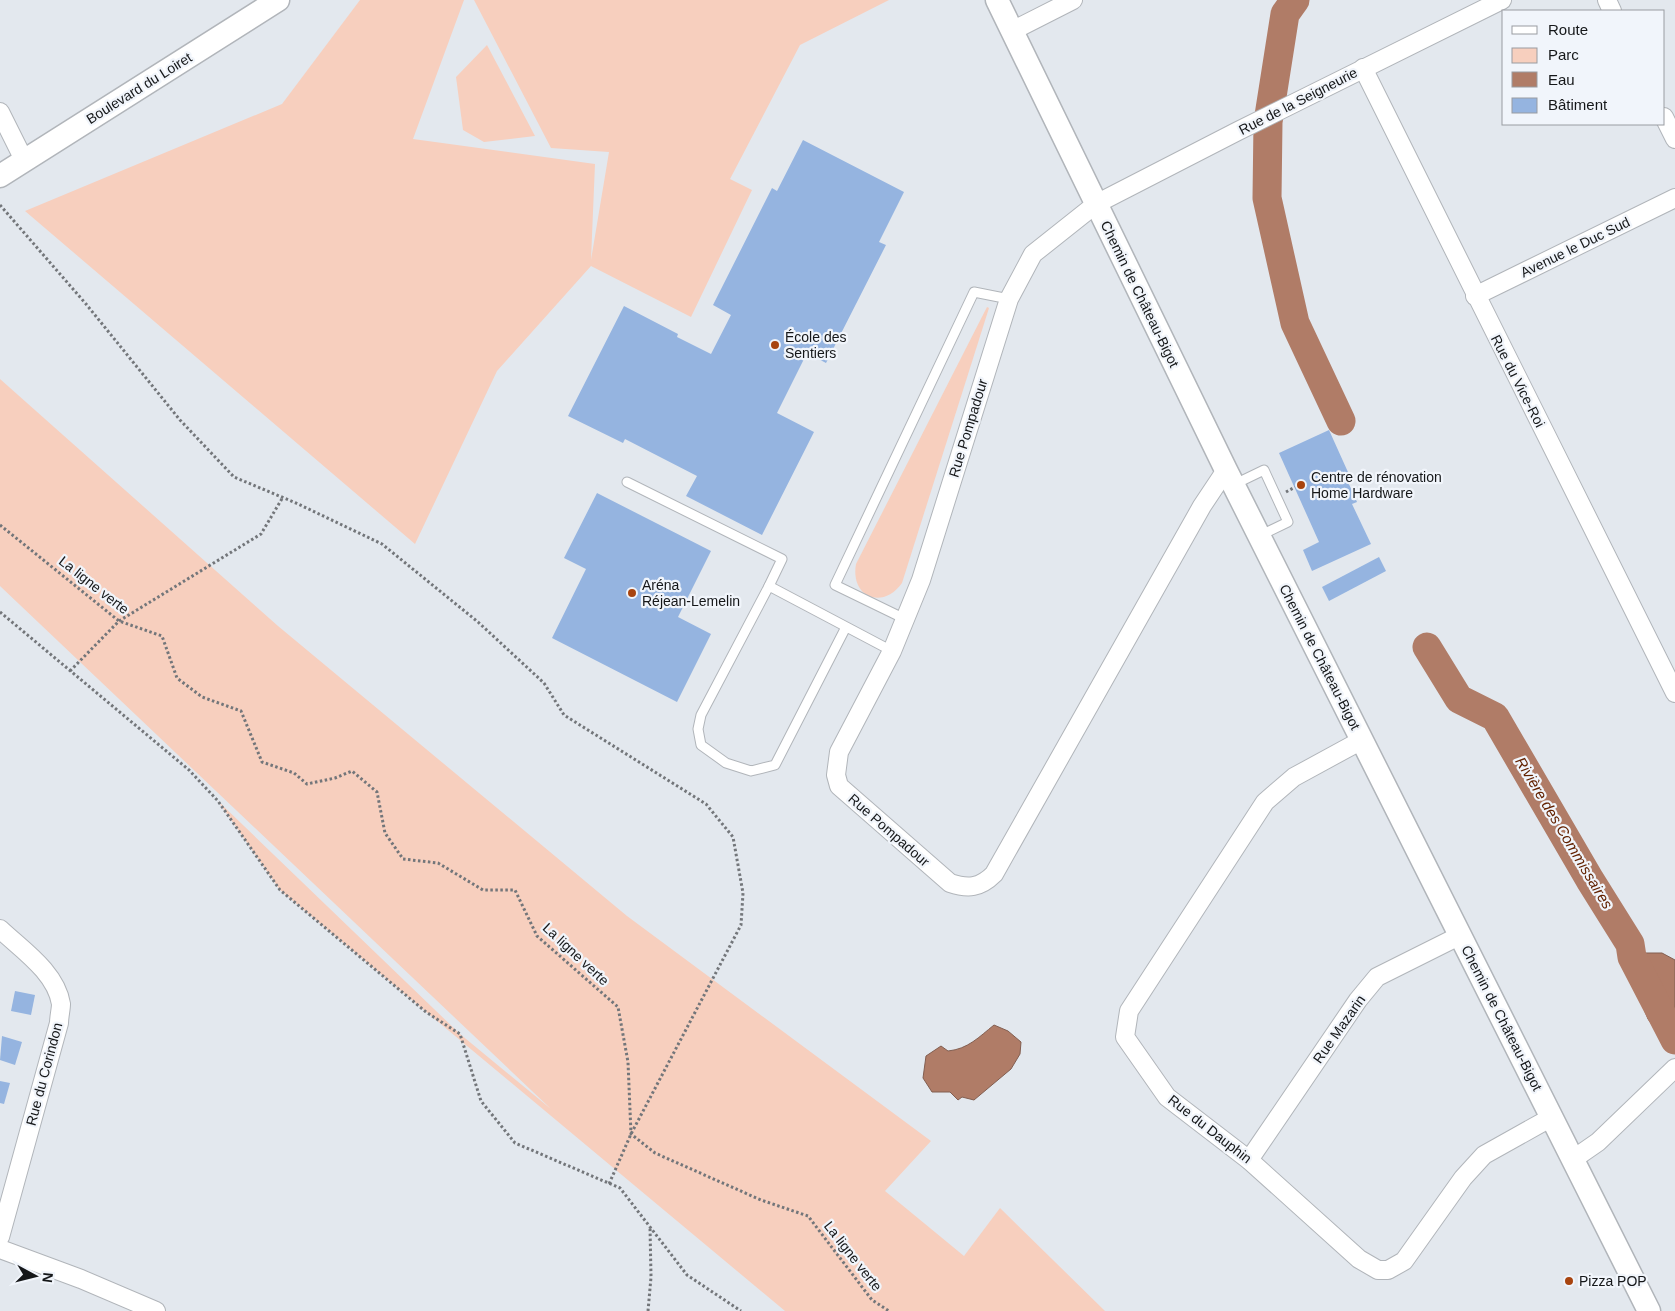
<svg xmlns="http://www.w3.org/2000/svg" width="1675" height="1311" font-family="Arial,sans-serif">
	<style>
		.green { fill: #f7cfbe }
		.water { fill: #b07c67; stroke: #825e50 }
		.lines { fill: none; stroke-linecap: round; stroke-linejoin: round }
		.river { stroke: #b07c67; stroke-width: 29 }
		.building { fill: #95b4e0 }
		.service-casing { stroke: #b1b5ba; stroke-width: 11 }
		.minor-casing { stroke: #b1b5ba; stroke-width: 20 }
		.tertiary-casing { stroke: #b1b5ba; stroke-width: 25 }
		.path { stroke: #73767a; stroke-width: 3; stroke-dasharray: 2.5 2.5; stroke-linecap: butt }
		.service { stroke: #fff; stroke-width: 9 }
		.minor { stroke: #fff; stroke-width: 18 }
		.tertiary { stroke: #fff; stroke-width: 22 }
		.poi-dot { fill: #a8440f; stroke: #f1f5fb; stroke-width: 2 }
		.labels { text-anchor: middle; stroke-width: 4.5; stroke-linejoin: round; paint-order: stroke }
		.street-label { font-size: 14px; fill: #151719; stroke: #f1f5fb }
		.poi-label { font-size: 14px; fill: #151719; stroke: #f1f5fb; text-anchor: start }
		.water-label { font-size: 15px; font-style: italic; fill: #622100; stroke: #f1f5fb }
	</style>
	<rect width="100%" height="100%" fill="#e3e8ee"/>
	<!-- green -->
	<g class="green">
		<path d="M360,0H464L413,139L595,164L591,260L609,152L551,148L474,0H889L800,45L730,179L752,190L691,317L591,266L497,371L415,544L25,211L282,104Z"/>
		<path d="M487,45L535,136L484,142L463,130L456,77Z"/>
		<path d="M987,307L989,308L902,583C883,610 850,598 856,564Z"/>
		<path d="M0,379L278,626L627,916L931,1141L885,1191L964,1256L1000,1208L1105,1311H785L280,890L218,801L460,1034L551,1109L0,586Z"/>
	</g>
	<!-- water -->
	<g class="water">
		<path d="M1641,953H1662L1675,960V1030L1659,1034L1648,1019L1633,982Z"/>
		<path d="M994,1025L1008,1031L1021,1042L1020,1054L1011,1069L974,1100L962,1097L958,1100L950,1092H932L923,1078L926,1056L941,1046L948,1051C968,1049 979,1037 994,1025Z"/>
	</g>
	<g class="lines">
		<!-- river -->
		<g class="river">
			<path d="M1295,0L1285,14L1268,122L1267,198L1295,323L1341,421"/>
			<path d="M1427,647L1459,699L1495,717L1590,880L1630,944L1632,957L1675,1040"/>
		</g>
	</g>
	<!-- building -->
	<g class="building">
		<path d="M803,140L904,192L879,242L886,245L826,363L807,353L777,413L814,432L762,535L686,496L697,476L625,439L623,443L568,416L624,306L678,334L677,337L711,354L731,315L713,305L772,188L777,191Z"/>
		<path d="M1329,430L1352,481L1348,482L1357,502L1352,504L1371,544L1312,571L1303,550L1319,542L1279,453Z"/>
		<path d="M597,493L711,551L678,617L711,634L677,702L552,638L586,569L564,558Z"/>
		<path d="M1379,557L1386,571L1329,601L1322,587Z"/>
		<path d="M15,991L35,995L31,1015L11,1011Z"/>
		<path d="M2,1036L22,1042L15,1065L0,1060Z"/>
		<path d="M0,1081L10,1083L4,1104L0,1103Z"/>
	</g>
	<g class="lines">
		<defs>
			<g id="service">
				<path d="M627,482L782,559L769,586"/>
				<path d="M1235,484L1264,470L1288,522L1259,536"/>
				<path d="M905,619L835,585L974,292L1009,299"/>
				<path d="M846,627L775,765L751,771L726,763L701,745L698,729L701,715L769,586L892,651"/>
			</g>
			<g id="minor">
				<path d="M1607,0L1612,11"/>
				<path d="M1012,31L1073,0"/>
				<path d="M1363,68L1675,693"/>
				<path d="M0,112L24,160"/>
				<path d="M1664,117L1675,139"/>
				<path d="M1475,296L1675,198"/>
				<path d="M1226,470L1202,506L994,874C980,888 968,889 950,883L839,786L836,775L839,752L892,651L921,580L1009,299L1033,254L1096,204L1238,131L1502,0"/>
				<path d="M1362,740L1294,777L1265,802L1129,1011L1125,1037L1167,1097L1249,1160L1359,1259L1378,1270H1388L1404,1261L1463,1178L1484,1155L1552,1117"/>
				<path d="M0,929C21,949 56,972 61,1004C61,1009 59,1017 59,1023L0,1237"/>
				<path d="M1249,1160L1358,1000L1377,977L1461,935"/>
				<path d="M1572,1160L1598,1142L1675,1068"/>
				<path d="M0,1249L81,1279L156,1311"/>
			</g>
			<g id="tertiary">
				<path d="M997,0L1226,470L1649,1311"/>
				<path d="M0,176L278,0"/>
			</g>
		</defs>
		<!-- service casing -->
		<use href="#service" class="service-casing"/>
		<!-- minor casing -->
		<use href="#minor" class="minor-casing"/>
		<!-- tertiary casing -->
		<use href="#tertiary" class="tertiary-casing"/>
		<!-- path -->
		<g class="path">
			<path d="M0,205L86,304L180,420L234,477L296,503L382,544L478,622L544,683L564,715L706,804L733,837L743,893L741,925L631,1134L609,1184"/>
			<path d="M1286,492L1295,487"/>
			<path d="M0,525L119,621L162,636L177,678L202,697L241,711L262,762L294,773L307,784L335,778L352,771L377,792L385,833L403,859L438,863L483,890H515L537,936L618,1007L628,1062L631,1134L655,1153L761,1200L808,1216L872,1300L889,1311"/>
			<path d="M0,612L189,770L218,801L280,890L426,1012L460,1034L481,1101L515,1143L620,1188L687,1275L741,1311"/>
			<path d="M70,671L119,621L261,534L283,497"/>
			<path d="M648,1311L651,1277L650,1227"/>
		</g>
		<!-- service -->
		<use href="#service" class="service"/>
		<!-- minor -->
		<use href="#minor" class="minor"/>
		<!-- tertiary -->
		<use href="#tertiary" class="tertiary"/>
	</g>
	<!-- markers -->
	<g class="poi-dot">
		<circle cx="775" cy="345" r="5"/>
		<circle cx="1301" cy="485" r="5"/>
		<circle cx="632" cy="593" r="5"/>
		<circle cx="1569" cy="1281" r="5"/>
	</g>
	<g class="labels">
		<!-- street labels -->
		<g class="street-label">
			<text transform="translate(139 88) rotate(-32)" y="5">Boulevard du Loiret</text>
			<text transform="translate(1298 101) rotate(-27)" y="5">Rue de la Seigneurie</text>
			<text transform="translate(1575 247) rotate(-26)" y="5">Avenue le Duc Sud</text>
			<text transform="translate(1140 294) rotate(64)" y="5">Chemin de Château-Bigot</text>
			<text transform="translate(1518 381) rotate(63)" y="5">Rue du Vice-Roi</text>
			<text transform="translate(968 428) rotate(-73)" y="5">Rue Pompadour</text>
			<text transform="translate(94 585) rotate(38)" y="5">La ligne verte</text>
			<text transform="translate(1320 657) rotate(63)" y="5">Chemin de Château-Bigot</text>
			<text transform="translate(889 830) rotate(41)" y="5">Rue Pompadour</text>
			<text transform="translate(576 954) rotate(43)" y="5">La ligne verte</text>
			<text transform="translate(1502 1018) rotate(63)" y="5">Chemin de Château-Bigot</text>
			<text transform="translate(1339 1029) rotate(-55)" y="5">Rue Mazarin</text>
			<text transform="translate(44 1074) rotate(-75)" y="5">Rue du Corindon</text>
			<text transform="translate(1210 1129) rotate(38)" y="5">Rue du Dauphin</text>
			<text transform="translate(853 1256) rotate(52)" y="5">La ligne verte</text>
		</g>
		<!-- poi labels -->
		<g class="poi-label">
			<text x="785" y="342">École des<tspan x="785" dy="16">Sentiers</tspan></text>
			<text x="1311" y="482">Centre de rénovation<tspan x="1311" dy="16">Home Hardware</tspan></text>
			<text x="642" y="590">Aréna<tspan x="642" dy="16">Réjean‑Lemelin</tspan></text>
			<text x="1579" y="1286">Pizza POP</text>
		</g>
		<!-- water labels -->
		<g class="water-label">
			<text transform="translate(1564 833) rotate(59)" y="5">Rivière des Commissaires</text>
		</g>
	</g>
	<!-- legend -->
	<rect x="1502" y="10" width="162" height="115" fill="#f1f5fb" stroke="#999ca1"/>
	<rect x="1512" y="26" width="25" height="8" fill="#ffffff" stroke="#999ca1"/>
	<text x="1548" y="35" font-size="15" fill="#151719">Route</text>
	<rect x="1512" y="48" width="25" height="15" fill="#f7cfbe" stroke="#999ca1"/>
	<text x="1548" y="60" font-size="15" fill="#151719">Parc</text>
	<rect x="1512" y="72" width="25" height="15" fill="#b07c67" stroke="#999ca1"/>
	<text x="1548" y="85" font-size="15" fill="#151719">Eau</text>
	<rect x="1512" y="98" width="25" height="15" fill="#95b4e0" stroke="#999ca1"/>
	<text x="1548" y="110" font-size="15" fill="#151719">Bâtiment</text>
	<!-- north arrow -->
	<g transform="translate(35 1276) rotate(97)" stroke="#f1f5fb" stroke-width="4" paint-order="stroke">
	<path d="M0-4L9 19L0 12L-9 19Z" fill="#151719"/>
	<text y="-8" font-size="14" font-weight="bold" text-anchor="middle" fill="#151719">N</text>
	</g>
</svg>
